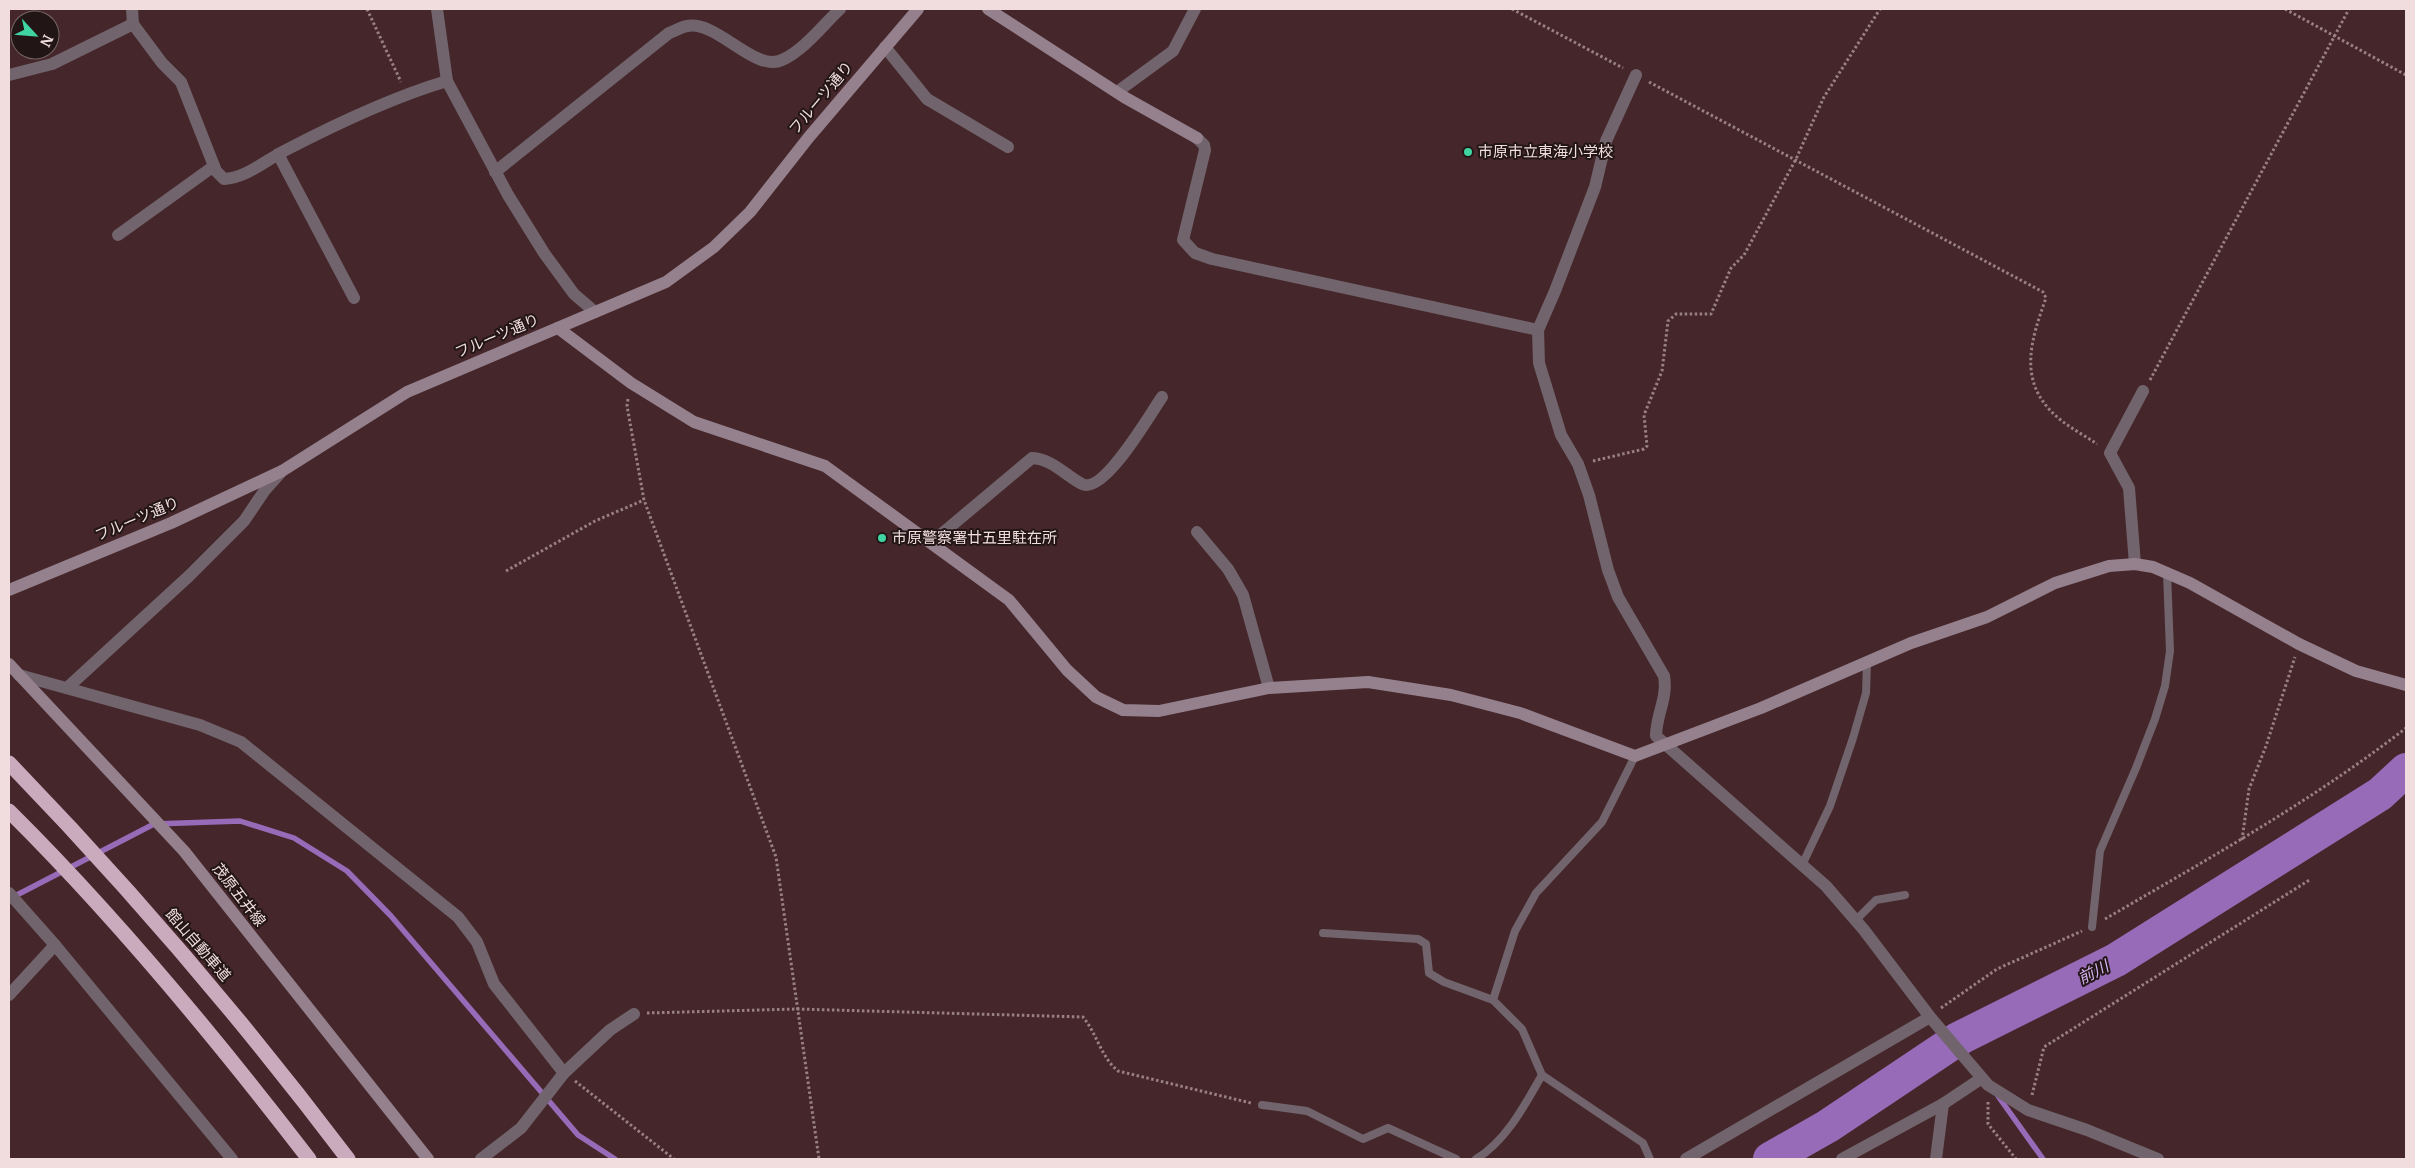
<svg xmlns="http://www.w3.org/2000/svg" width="2415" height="1168" font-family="Merriweather,'Noto Sans JP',serif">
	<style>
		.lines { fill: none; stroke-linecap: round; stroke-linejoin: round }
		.stream { stroke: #986bb8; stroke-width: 5.5 }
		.river { stroke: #986bb8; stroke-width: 34 }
		.path { stroke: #998082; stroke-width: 3; stroke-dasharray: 2.5 2.5; stroke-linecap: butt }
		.lane { stroke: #71646c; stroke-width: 8 }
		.street { stroke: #71646c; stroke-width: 12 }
		.secondary { stroke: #95818d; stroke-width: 12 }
		.highway { stroke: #caaabd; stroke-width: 15 }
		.poi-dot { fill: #3fd4a2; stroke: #221516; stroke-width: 2 }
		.labels { text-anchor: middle; stroke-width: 4; stroke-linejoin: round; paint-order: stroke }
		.street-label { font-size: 15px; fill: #f1ddde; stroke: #221516 }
		.poi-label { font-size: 15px; fill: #f1ddde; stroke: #221516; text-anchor: start }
		.water-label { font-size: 16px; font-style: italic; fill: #d7b5f2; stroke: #221516 }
	</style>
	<rect width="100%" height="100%" fill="#45272b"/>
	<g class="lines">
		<!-- stream -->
		<g class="stream">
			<path d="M13,897L154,824L240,821L294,838L347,871L391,916L578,1135L615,1159"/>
			<path d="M1958,1039L1967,1051"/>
			<path d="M1998,1096L2043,1159"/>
		</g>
		<!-- river -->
		<path class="river" d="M1770,1159L1828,1126L1958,1039L2116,960L2380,794L2406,770"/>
		<!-- path -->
		<g class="path">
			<path d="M367,9L401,82"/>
			<path d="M1512,9L1623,68"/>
			<path d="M2285,9L2406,75"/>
			<path d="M1649,82L2043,292L2046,298C2031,340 2017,381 2056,416C2068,427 2084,435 2097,444"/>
			<path d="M2150,380L2349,9"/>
			<path d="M628,399L627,406L644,500L776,857L819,1159"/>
			<path d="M1593,461L1644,449L1647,446L1644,415L1662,371L1668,321L1676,314H1711L1731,268L1744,255L1796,159L1824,97L1880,9"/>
			<path d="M506,571L595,521L644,500"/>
			<path d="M2242,840L2249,789L2266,746L2295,657"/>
			<path d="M2105,919C2208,859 2312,801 2406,728"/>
			<path d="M1941,1008L1997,969L2082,931"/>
			<path d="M647,1013L797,1009L1083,1017C1097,1034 1101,1057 1118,1071L1251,1103"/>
			<path d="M575,1081L674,1159"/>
			<path d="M2032,1095L2044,1047L2311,879"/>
			<path d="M1988,1102V1124L2016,1159"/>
		</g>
		<!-- lane -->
		<g class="lane">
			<path d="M1635,756L1602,822L1536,893L1515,931L1493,1000L1522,1029L1542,1075L1643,1143L1650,1159"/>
			<path d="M1803,863L1830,806L1853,738L1866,693L1867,662"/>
			<path d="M1856,920L1876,900L1905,895"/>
			<path d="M2092,927L2100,851L2136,768L2155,719L2165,686L2170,651L2167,573"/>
			<path d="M1323,933L1418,939L1426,944L1429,973L1444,982L1493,1000"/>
			<path d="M1262,1105L1307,1111L1363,1139L1388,1128L1456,1159"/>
			<path d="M1476,1159C1506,1141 1525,1105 1542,1075"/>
		</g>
		<!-- street -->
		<g class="street">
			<path d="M132,9L133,24L162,63L181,82L216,171L224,179C246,178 266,160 286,150C336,124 393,97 447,81"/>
			<path d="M437,9L447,81L508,195L544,253L574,294L595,312"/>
			<path d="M885,47L927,99L1008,147"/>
			<path d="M9,75L52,64L133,24"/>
			<path d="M1636,75L1606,141L1595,187L1555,291L1538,330L1539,363L1561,435L1578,464L1589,495L1608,570L1618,597L1664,676C1668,698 1656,715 1656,736L1826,886L1864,930L1930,1017L1988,1085L2028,1110L2087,1130L2158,1159"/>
			<path d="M1117,92L1173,51L1195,9"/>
			<path d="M1197,138L1204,145L1205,150L1183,240L1195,253L1212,259L1538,330"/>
			<path d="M278,154L354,298"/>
			<path d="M495,172L669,33C675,31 681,27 687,26C717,20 755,73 782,60C804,50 822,26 840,9"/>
			<path d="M118,235L214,166"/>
			<path d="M1197,532L1228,569L1243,595L1269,688"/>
			<path d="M932,542L1032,458C1052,459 1065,475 1082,484C1104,495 1150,414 1162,397"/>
			<path d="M2135,564L2129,488L2110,453L2143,391"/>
			<path d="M19,675L200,725L241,742L458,917L477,942L494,984L564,1073"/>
			<path d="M67,688L189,576L244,521L265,490L282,471"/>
			<path d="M9,893L55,945L232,1159"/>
			<path d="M9,995L55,945"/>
			<path d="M481,1159L521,1128L564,1073L610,1030L634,1014"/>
			<path d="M1686,1159L1930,1017"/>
			<path d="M1842,1159L1943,1104"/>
			<path d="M1936,1159L1943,1104L1982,1078"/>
		</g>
		<!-- secondary -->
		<g class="secondary">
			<path d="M988,9L1124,97L1197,138"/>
			<path d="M558,328L631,383L694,422L825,466L1009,600L1067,670L1096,697L1123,710L1159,711L1269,688L1368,682L1451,695L1520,713L1635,756L1761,708L1911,643L1987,617L2055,583L2109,566L2135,564L2153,567L2190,583L2299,644L2356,671L2406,685"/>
			<path d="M9,590L171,523L282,471L407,392L666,282L714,247L750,212L809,137L918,9"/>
			<path d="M9,664L184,851L428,1159"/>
		</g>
		<!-- highway -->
		<g class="highway">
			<path d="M9,763C130,888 243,1020 348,1159"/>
			<path d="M9,811C117,918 216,1038 309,1159"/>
		</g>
	</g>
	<!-- markers -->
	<g class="poi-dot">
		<circle cx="1468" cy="152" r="5"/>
		<circle cx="882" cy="538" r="5"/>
	</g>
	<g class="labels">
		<!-- street labels -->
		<g class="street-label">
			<text transform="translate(821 98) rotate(-50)" y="5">フルーツ通り</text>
			<text transform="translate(497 336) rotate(-23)" y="5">フルーツ通り</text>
			<text transform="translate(137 519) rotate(-23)" y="5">フルーツ通り</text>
			<text transform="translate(239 895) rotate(52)" y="5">茂原五井線</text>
			<text transform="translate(198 945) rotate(49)" y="5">館山自動車道</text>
		</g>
		<!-- poi labels -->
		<g class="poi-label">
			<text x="1478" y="157">市原市立東海小学校</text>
			<text x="892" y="543">市原警察署廿五里駐在所</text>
		</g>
		<!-- water labels -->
		<g class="water-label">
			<text transform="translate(2093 972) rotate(-27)" y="6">前川</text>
		</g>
	</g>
	<!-- border -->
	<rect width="2415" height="1168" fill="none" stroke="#f1ddde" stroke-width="20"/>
	<!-- north arrow -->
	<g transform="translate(35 35) rotate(116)"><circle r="24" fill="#221516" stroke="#756566"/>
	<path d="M0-4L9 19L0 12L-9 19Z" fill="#3fd4a2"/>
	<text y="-8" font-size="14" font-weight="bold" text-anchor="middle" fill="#f1ddde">N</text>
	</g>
</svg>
